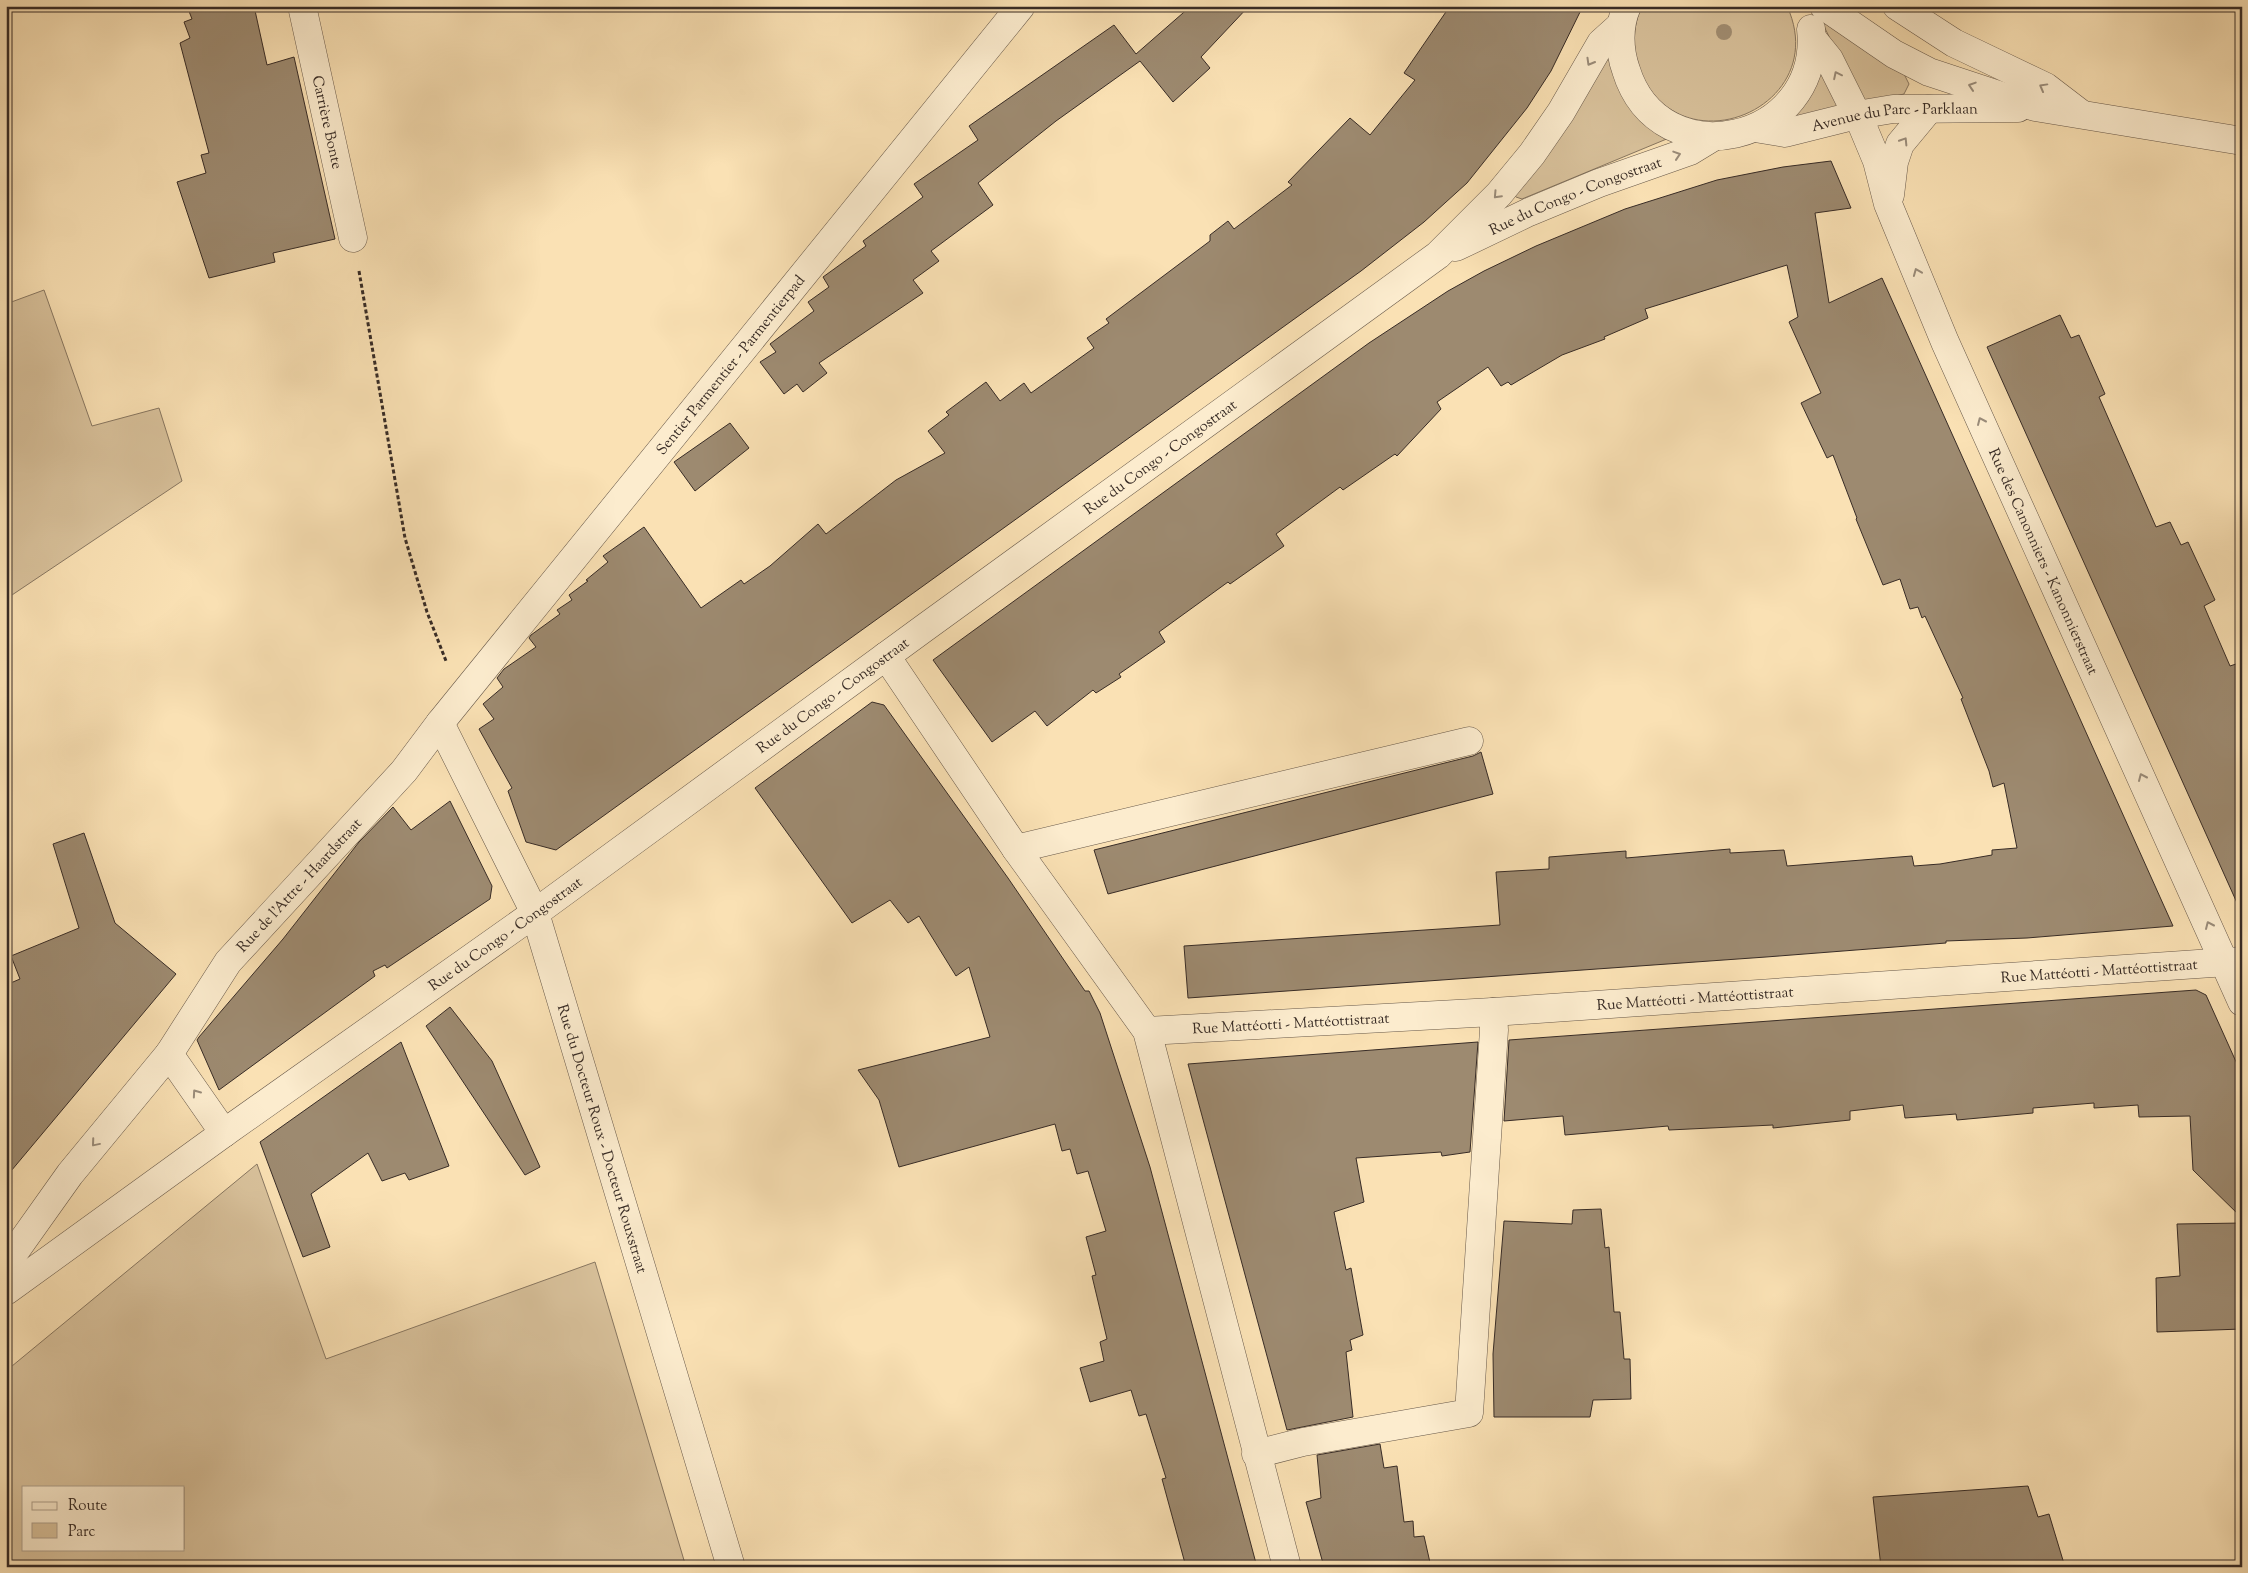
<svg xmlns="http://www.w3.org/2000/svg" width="2248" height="1573" font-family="'Sorts Mill Goudy',serif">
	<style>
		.green { fill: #d9c29c; stroke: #887761; fill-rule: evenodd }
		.building { fill: #9d8a70; stroke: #382c26 }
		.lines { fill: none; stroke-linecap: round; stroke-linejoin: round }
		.minor-casing { stroke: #68594a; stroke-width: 29 }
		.path { stroke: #382c26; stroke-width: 3; stroke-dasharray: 4 2.5; stroke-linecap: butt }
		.minor { stroke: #fcecce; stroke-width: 28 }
		.tree { fill: #a18e73 }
		.oneway { stroke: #9a8c7a }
		.labels { text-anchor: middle; stroke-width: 4; stroke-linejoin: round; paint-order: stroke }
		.street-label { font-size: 15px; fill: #382c26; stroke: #fcecce }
	</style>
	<rect width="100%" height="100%" fill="#fae1b4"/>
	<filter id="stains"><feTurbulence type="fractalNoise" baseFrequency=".004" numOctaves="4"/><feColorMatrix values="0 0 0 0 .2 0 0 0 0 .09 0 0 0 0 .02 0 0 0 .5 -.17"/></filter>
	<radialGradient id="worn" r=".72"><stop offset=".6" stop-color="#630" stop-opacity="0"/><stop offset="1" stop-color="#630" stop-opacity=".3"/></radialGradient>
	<!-- green -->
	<g class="green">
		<path d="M1642,6H1787C1833,106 1683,170 1641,73C1632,51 1632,27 1642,6Z"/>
		<path d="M1819,16L1904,74L1909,84L1904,94L1862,104Z"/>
		<path d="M1609,52C1619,101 1629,110 1669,138L1522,199L1516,197L1512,193Z"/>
		<path d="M1820,63L1843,108L1792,118L1810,92Z"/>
		<path d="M44,290L92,426L159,408L182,481L6,599V304Z"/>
		<path d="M257,1164L326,1359L595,1262L686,1567H6V1371ZM24,1487H184V1549H24Z"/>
	</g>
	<!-- building -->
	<g class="building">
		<path d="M187,6H254L267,65L294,57L335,239L273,253L275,262L209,278L177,182L206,173L201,155L209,153L180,43L190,38L184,22L192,19Z"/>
		<path d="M1191,6H1249L1201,57L1210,68L1173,102L1140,61L1056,121L978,183L993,205L931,251L939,261L913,280L923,293L819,363L827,373L803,392L797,384L784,394L760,362L776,352L770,344L814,311L808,302L829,287L823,277L866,246L863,241L923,197L914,184L978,140L969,126L1114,25L1136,54Z"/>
		<path d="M1450,6H1583L1551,71L1527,108L1467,183L1424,222L1361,271L556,850L526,842L508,791L512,788L479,729L494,719L483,704L503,687L497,678L504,669L536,647L529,638L531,635L560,614L557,610L572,600L569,595L588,581L586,580L608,562L603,556L644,527L701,608L741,580L744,584L770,566L818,524L826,534L896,480L945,453L928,431L949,415L946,412L986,382L1000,401L1024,383L1031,393L1094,348L1087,338L1109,323L1106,319L1210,241V235L1228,221L1234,229L1292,185L1288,182L1350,118L1370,135L1415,80L1404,73Z"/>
		<path d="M1831,161L1851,208L1815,213L1829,303L1882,278L2173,926L2027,938L1946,941V943L1766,957L1188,998L1184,946L1500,925L1496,872L1549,869V857L1626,851V858L1730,849V853L1784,850L1787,866L1912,856L1914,866L1940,864L1992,855V850L2017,848L2004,783L1993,787L1989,771L1961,699L1963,698L1925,616L1922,618L1918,607L1910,609L1900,579L1883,585L1856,519L1857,518L1833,455L1827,458L1801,403L1821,393L1789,322L1798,317L1787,265L1645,309L1648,318L1604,337L1605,339L1562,355L1511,385L1508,382L1501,386L1488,367L1437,402L1441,409L1397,456L1395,454L1343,490L1340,487L1276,534L1284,546L1230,584L1228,582L1159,632L1165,642L1119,674L1121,677L1096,693L1093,690L1047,726L1035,711L992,742L933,660L1369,343L1448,291L1484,271L1536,246L1625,209L1717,180L1783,167Z"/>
		<path d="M2060,315L2071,338L2079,335L2105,394L2099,397L2156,527L2170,522L2181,545L2188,542L2215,600L2204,606L2230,666L2242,662V914L1987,347Z"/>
		<path d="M730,423L749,448L695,491L674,462Z"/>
		<path d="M872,702L884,705L1008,878L1085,991H1089L1100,1013L1150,1167L1257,1567H1186L1162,1479L1166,1478L1146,1414L1139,1416L1131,1390L1090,1402L1080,1368L1104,1361L1100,1342L1107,1339L1092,1276L1096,1275L1086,1237L1106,1231L1088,1171L1077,1174L1070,1149L1062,1151L1055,1124L899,1167L879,1100L858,1070L990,1037L969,967L956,976L919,916L908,923L890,900L852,923L755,788Z"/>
		<path d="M1481,752L1493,794L1108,894L1094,850L1473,756Z"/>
		<path d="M450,801L492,886L490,899L387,968L385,965L373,971L375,976L219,1090L197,1040L199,1037L283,939L359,842L393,807L411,830Z"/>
		<path d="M84,833L115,923L176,974L6,1177V985L20,979L11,956L79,928L53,844Z"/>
		<path d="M2196,990L2206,995L2242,1075V1218L2193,1170L2190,1116L2139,1117L2138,1105L2094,1108V1103L2033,1108V1113L1957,1120L1956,1114L1905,1118L1903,1105L1850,1111V1120L1773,1128V1125L1669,1130L1668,1126L1565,1135L1563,1116L1504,1121L1509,1040Z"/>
		<path d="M450,1007L492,1061L540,1167L525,1175L426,1026Z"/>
		<path d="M401,1042L449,1166L409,1180L405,1173L382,1181L368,1153L311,1194L330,1247L303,1257L260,1142Z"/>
		<path d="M1478,1042L1470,1152L1442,1156L1441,1152L1356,1158L1364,1202L1334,1212L1346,1270L1351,1268L1363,1335L1350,1340L1352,1350L1346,1352L1353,1417L1287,1430L1188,1064Z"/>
		<path d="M1601,1209L1605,1248L1609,1247L1614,1312H1620L1624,1359H1630L1631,1399L1593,1400L1590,1417H1494L1493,1354L1504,1221L1572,1224L1573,1210Z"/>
		<path d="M2242,1223V1329L2157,1332L2156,1278L2180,1276L2177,1224Z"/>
		<path d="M1380,1444L1384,1468L1397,1466L1404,1522L1413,1521L1414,1537L1424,1536L1431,1567H1324L1306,1502L1321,1498L1317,1455Z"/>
		<path d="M2028,1486L2038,1517L2049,1514L2065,1567H1881L1873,1497Z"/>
	</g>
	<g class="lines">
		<defs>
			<g id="minor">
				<path id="s1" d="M302,6L353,238"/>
				<path d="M1627,6C1618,26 1619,50 1626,70C1660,180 1823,143 1811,29"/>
				<path d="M1824,6L1894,54L1929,72L2035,107L2242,141"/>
				<path d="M1897,6L1954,43L2046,87L2080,113"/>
				<path id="s2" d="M1812,38L1829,59L1862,125L1877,161L1888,204L1945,342L2242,1002"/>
				<path id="s3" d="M1755,128L1785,133L1857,115L1893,109L2018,108"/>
				<path d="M1890,195L1894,162L1900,144L1929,109"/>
				<path id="s4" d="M1456,247L1529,212L1599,183L1690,151L1713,137"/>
				<path d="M886,656L1016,849L1147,1031L1287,1567"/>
				<path id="s5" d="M440,723L535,913L731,1567"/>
				<path d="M1016,849L1469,741"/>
				<path id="s6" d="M1147,1031L1493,1012L2242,961"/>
				<path id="s7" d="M169,1054L228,962L404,771L440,723L1021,6"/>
				<path d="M6,1264L70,1174L169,1054L224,1133"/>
				<path id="s8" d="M6,1291L224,1133L535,913L923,629L1438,255L1499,194L1532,154L1561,112L1601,43L1621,25"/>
				<path d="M1256,1454L1303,1442L1469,1413L1494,1030L1493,1012"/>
			</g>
		</defs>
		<!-- minor casing -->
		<use href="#minor" class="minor-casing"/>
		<!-- path -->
		<path class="path" d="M359,271L405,538L427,612L446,661"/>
		<!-- minor -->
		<use href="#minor" class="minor"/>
	</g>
	<!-- trees -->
	<circle class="tree" cx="1724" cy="32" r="8"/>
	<!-- one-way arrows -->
	<defs><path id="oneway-chevron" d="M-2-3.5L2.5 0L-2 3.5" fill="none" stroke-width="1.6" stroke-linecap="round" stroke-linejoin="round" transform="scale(1.25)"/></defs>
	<g class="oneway">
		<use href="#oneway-chevron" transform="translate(1590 62) rotate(120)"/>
		<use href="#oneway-chevron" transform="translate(1837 75) rotate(-116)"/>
		<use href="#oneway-chevron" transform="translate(1972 86) rotate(-162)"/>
		<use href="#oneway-chevron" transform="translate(2043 87) rotate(-151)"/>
		<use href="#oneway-chevron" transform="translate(1904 141) rotate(-58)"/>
		<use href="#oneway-chevron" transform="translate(1677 155) rotate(-18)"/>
		<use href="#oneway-chevron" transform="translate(1497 195) rotate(133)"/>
		<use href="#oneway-chevron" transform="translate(1917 272) rotate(-112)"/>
		<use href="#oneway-chevron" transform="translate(1981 421) rotate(-114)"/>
		<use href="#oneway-chevron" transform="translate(2142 777) rotate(-114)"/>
		<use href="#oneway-chevron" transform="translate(2209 925) rotate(-114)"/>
		<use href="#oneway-chevron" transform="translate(196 1093) rotate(-125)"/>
		<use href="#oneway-chevron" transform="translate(95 1143) rotate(130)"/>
	</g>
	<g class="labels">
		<!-- street labels -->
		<g class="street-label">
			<text dy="5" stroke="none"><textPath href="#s3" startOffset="142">Avenue du Parc - Parklaan</textPath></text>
			<text dy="5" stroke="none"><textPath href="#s1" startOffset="119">Carrière Bonte</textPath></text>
			<text dy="5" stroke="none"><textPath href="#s4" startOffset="130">Rue du Congo - Congostraat</textPath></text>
			<text dy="5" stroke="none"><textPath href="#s7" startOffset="890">Sentier Parmentier - Parmentierpad</textPath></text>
			<text dy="5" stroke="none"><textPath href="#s8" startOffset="1424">Rue du Congo - Congostraat</textPath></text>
			<text dy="5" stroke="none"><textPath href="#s2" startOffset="574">Rue des Canonniers - Kanonnierstraat</textPath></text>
			<text dy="5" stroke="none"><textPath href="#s8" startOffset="1019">Rue du Congo - Congostraat</textPath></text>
			<text dy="5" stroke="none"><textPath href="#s7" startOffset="214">Rue de l'Attre - Haardstraat</textPath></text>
			<text dy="5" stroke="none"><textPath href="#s8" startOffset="614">Rue du Congo - Congostraat</textPath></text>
			<text dy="5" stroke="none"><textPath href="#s6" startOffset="954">Rue Mattéotti - Mattéottistraat</textPath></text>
			<text dy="5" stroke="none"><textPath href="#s6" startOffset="549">Rue Mattéotti - Mattéottistraat</textPath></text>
			<text dy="5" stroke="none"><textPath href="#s6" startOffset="144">Rue Mattéotti - Mattéottistraat</textPath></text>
			<text dy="5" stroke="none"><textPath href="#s5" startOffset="448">Rue du Docteur Roux - Docteur Rouxstraat</textPath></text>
		</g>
	</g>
	<!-- margin -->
	<rect width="2248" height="1573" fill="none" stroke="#fae1b4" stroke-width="25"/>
	<rect x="8" y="8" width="2233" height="1558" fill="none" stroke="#382c26" stroke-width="2.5"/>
	<rect x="12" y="12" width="2223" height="1548" fill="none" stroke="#382c26"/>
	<!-- legend -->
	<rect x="22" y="1486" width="162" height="65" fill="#fcecce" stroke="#ae9f8b"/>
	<rect x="32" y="1502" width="25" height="8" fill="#fcecce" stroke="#ae9f8b"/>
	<text x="68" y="1510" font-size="15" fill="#382c26">Route</text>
	<rect x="32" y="1523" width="25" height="15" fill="#d9c29c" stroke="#ae9f8b"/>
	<text x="68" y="1536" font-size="15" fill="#382c26">Parc</text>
	<rect width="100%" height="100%" filter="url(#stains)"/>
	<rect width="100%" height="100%" fill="url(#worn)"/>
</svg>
